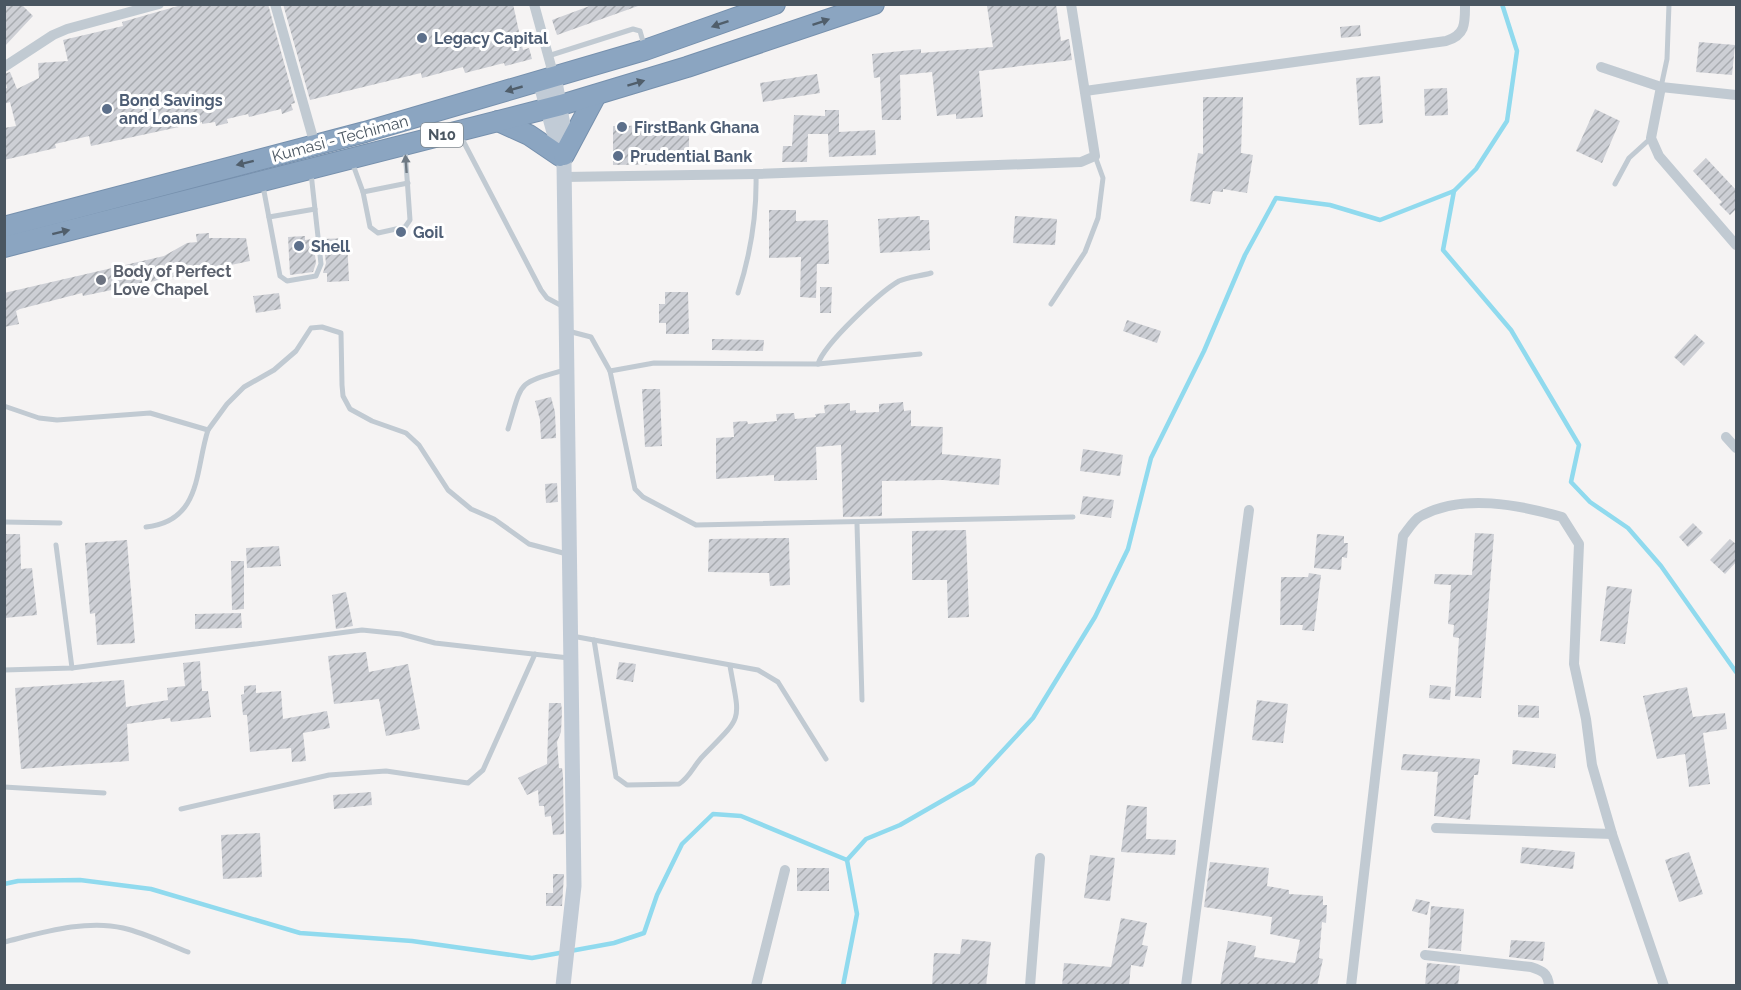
<svg xmlns="http://www.w3.org/2000/svg" width="1741" height="990" font-family="Raleway,sans-serif">
	<style>
		.lines { fill: none; stroke-linecap: round; stroke-linejoin: round }
		.stream { stroke: #90daee; stroke-width: 4.5 }
		.building { fill: url(#building-hatch) }
		.highway-casing { stroke: #7690ad; stroke-width: 22 }
		.lane { stroke: #c1cad2; stroke-width: 5 }
		.street { stroke: #c1cad2; stroke-width: 10 }
		.secondary { stroke: #c1cbd6; stroke-width: 15 }
		.highway { stroke: #8ba5c1; stroke-width: 20 }
		.oneway { fill: #505e6b }
		.oneway2 { fill: #6e7983 }
		.service-dot { fill: #5c6f8a; stroke: #fff; stroke-width: 2 }
		.worship-dot { fill: #6b7280; stroke: #fff; stroke-width: 2 }
		.labels { text-anchor: middle; stroke-width: 6; stroke-linejoin: round; paint-order: stroke }
		.shield { fill: #fff; stroke: #808990; stroke-width: 1.5 }
		.shield-label { font-size: 15px; font-weight: bold; fill: #4a5661 }
		.service-label { font-size: 16px; font-weight: bold; fill: #4e5e75; stroke: #fff; text-anchor: start }
		.street-label { font-size: 16px; fill: #4a5661; stroke: #fff }
		.worship-label { font-size: 16px; font-weight: bold; fill: #5b616d; stroke: #fff; text-anchor: start }
	</style>
	<defs>
		<pattern id="building-hatch" width="6" height="6" patternUnits="userSpaceOnUse" patternTransform="scale(1.5)"><rect width="6" height="6" fill="#cdcfd5"/><path d="M-1 1l2-2M0 6l6-6M5 7l2-2" fill="none" stroke="#a8abb0"/></pattern>
	</defs>
	<rect width="100%" height="100%" fill="#f5f3f3"/>
	<g class="lines">
		<!-- stream -->
		<g class="stream">
			<path d="M1454,191L1443,250L1511,330L1579,445L1571,482L1590,502L1628,528L1661,566L1736,672"/>
			<path d="M4,884L18,881L80,880L151,889L300,933L412,941L532,958L614,943L644,933L657,895L682,844L713,814L741,816L847,860"/>
			<path d="M843,986L857,914L847,860L866,839L900,825L973,783L1033,718L1095,617L1128,549L1151,458L1204,351L1245,255L1276,198L1330,205L1380,220L1454,191L1476,169L1507,121L1517,51L1502,4"/>
		</g>
	</g>
	<!-- building -->
	<g class="building">
		<path d="M4,4H21L33,16L4,47Z"/>
		<path d="M185,4H268L295,103L291,104L293,110L282,114L281,109L249,117L248,114L227,119L228,123L216,126L215,122L202,124V122L91,146L89,136L55,144L56,148L4,160V128L16,126L10,102L4,104V89L7,88L4,74L10,72L17,89L39,78L38,63L68,61L63,40L123,26L122,22Z"/>
		<path d="M283,4H513L523,50L529,48L532,59L505,66L504,63L465,73L463,67L422,78L421,73L310,100Z"/>
		<path d="M595,4L638,6L557,35L552,20Z"/>
		<path d="M1056,4L1061,41L1069,39L1072,60L979,71L983,117L956,119V114L937,116L932,72L900,75L901,120H882L880,77L874,78L872,54L921,49V53L993,47L987,6Z"/>
		<path d="M1360,25L1361,36L1341,38L1340,27Z"/>
		<path d="M1699,42L1735,45L1732,75L1696,72Z"/>
		<path d="M817,74L820,93L763,102L760,83Z"/>
		<path d="M1380,76L1383,123L1359,125L1356,78Z"/>
		<path d="M1447,88L1448,115L1425,116L1424,89Z"/>
		<path d="M1203,97H1243L1241,153L1253,155L1247,193L1223,189V192L1213,191L1210,204L1190,201L1198,153L1203,154Z"/>
		<path d="M1595,109L1620,121L1602,163L1576,151Z"/>
		<path d="M825,110H839V132L875,130L876,155L829,157L828,134H808L807,162H782L783,146H792L794,115L825,116Z"/>
		<path d="M689,125V164L613,165V126Z"/>
		<path d="M1706,158L1737,191V208L1730,215L1719,204L1722,202L1693,171Z"/>
		<path d="M769,210H796V221L828,220L829,264H817L816,298L800,297L801,257L769,258Z"/>
		<path d="M920,216V220H929L930,250L880,253L878,219Z"/>
		<path d="M1015,216L1057,219L1055,245L1013,243Z"/>
		<path d="M209,233V238H246L250,261L83,296L82,293L20,309L16,311L19,324L4,327V293L164,256L187,243L197,242L196,234Z"/>
		<path d="M305,236V240L313,239L316,263L313,272L290,275L288,237Z"/>
		<path d="M347,238L349,281L327,282V273H323L326,263L323,239Z"/>
		<path d="M820,287H832L831,313H820Z"/>
		<path d="M665,292H688L689,334H666V323H659V304H665Z"/>
		<path d="M279,293L281,309L256,313L253,296Z"/>
		<path d="M1127,320L1161,331L1157,343L1123,331Z"/>
		<path d="M1695,334L1705,343L1684,366L1674,357Z"/>
		<path d="M712,339L764,340L763,351L712,350Z"/>
		<path d="M642,389H660L662,446L645,447Z"/>
		<path d="M551,397L555,412L556,438L541,439L540,420L535,401Z"/>
		<path d="M903,402L904,411L911,410V426L943,427L942,454L1001,459L999,485L943,480L882,481V516L843,517L841,445L816,447L817,480L774,481V475L716,479V438L734,437L733,422L747,421L748,424L777,421L776,414L794,413L795,419L816,417L815,414L825,413L824,405L850,403V411L856,410V413L879,412V404Z"/>
		<path d="M1083,449L1123,455L1120,476L1080,471Z"/>
		<path d="M557,483L558,502L546,503L545,484Z"/>
		<path d="M1083,496L1114,500L1111,518L1080,514Z"/>
		<path d="M1693,523L1703,533L1688,547L1679,537Z"/>
		<path d="M966,530L969,617L948,618L947,580H912V531Z"/>
		<path d="M1475,533L1494,534L1481,698L1455,696L1459,638L1453,637L1454,625L1448,624L1451,585L1434,584L1435,574L1472,575Z"/>
		<path d="M4,534H20L21,569L32,568L37,615L4,618Z"/>
		<path d="M1317,534L1344,536V543H1348L1347,558L1342,557L1341,570L1314,568Z"/>
		<path d="M789,538L790,585L770,586L769,573L708,572L709,539Z"/>
		<path d="M1730,539L1737,545V561L1725,574L1710,560Z"/>
		<path d="M127,540L135,643L97,645L95,613L90,614L85,543Z"/>
		<path d="M279,546L281,566L247,568L246,548Z"/>
		<path d="M231,561H244V609L232,610Z"/>
		<path d="M1309,573L1321,575L1314,631L1302,630L1303,625H1280L1281,577H1308Z"/>
		<path d="M1607,586L1632,589L1625,644L1600,641Z"/>
		<path d="M346,592L353,626L336,629L332,595Z"/>
		<path d="M241,613L242,628L195,629V614Z"/>
		<path d="M366,652L369,672L408,664L420,729L386,736L379,699L334,704L328,656Z"/>
		<path d="M200,661L202,691H208L211,717L171,722L170,718L127,724L129,761L21,769L15,688L124,680L126,707L168,700L167,688L185,686L183,663Z"/>
		<path d="M619,662L636,664L633,682L616,679Z"/>
		<path d="M256,685V693L281,691L283,719L327,711L330,728L303,733L306,761L292,762L291,748L250,752L247,715H243L241,695L244,694V686Z"/>
		<path d="M1430,685L1451,687L1450,700L1429,698Z"/>
		<path d="M1687,687L1693,717L1725,713L1727,729L1703,733L1710,784L1689,787L1685,754L1657,759L1643,696Z"/>
		<path d="M1257,700L1288,704L1283,743L1252,740Z"/>
		<path d="M549,703H561L562,711L561,732L557,742L559,768H562L563,775L564,834L553,835L551,816L545,817L544,806H539L538,790L527,795L518,778L547,764Z"/>
		<path d="M1518,705L1539,706V718L1518,717Z"/>
		<path d="M1513,750L1556,754L1555,768L1512,764Z"/>
		<path d="M1403,754L1480,759L1478,775H1474L1470,820L1434,816L1438,772L1401,770Z"/>
		<path d="M371,792L372,805L334,809L333,795Z"/>
		<path d="M1127,805L1147,807L1146,839L1176,840L1175,855L1121,852Z"/>
		<path d="M260,833L262,877L223,879L221,835Z"/>
		<path d="M1522,847L1575,852L1573,869L1520,863Z"/>
		<path d="M1689,852L1703,894L1679,902L1665,860Z"/>
		<path d="M1090,855L1115,858L1110,901L1084,898Z"/>
		<path d="M1210,862L1269,868L1267,886L1289,890V894L1323,896V905H1327L1326,923L1322,922L1319,958L1323,959L1317,986H1220L1228,941L1256,946L1254,957L1295,963L1300,940L1270,934L1272,917L1204,907Z"/>
		<rect x="797" y="868" width="32" height="23"/>
		<path d="M553,874H564L562,906H546V893H553Z"/>
		<path d="M1416,899L1430,902L1427,915L1412,911Z"/>
		<path d="M1431,906L1464,909L1461,951L1428,948Z"/>
		<path d="M1121,918L1147,923L1142,945L1148,946L1143,967L1131,965L1129,986H1062L1064,963L1111,967Z"/>
		<path d="M962,939L991,942L986,986H932L934,953L960,954Z"/>
		<path d="M1511,940L1545,942L1543,961L1509,957Z"/>
		<path d="M1427,963L1460,966L1458,986H1425Z"/>
	</g>
	<g class="lines">
		<defs>
			<g id="highway">
				<path d="M498,121L529,135L560,156"/>
				<path d="M564,155L596,95"/>
				<path d="M4,227L365,132L645,50L775,4"/>
				<path d="M4,247L561,105L687,67L874,4"/>
			</g>
		</defs>
		<!-- highway casing -->
		<use href="#highway" class="highway-casing"/>
		<!-- lane -->
		<g class="lane">
			<path d="M548,56L633,29L640,31L644,45"/>
			<path d="M1661,87L1667,59L1669,4"/>
			<path d="M460,135L541,290L547,298L564,307"/>
			<path d="M352,162L363,192L370,227L378,233L405,227L410,220L405,149"/>
			<path d="M1615,184L1629,158L1651,138"/>
			<path d="M263,186L280,276L287,281L316,276L321,264L311,173"/>
			<path d="M363,192L408,183"/>
			<path d="M269,217L315,209"/>
			<path d="M738,293C751,253 757,216 756,174"/>
			<path d="M1051,304L1085,252L1098,218L1103,178L1095,156"/>
			<path d="M568,331L591,337L610,371L654,363L818,364L920,354"/>
			<path d="M818,364C824,344 880,292 899,281C908,277 921,276 931,273"/>
			<path d="M610,371L635,489L643,497L696,525L1073,517"/>
			<path d="M4,406L39,418L57,420L150,413L208,430L227,404L244,387L274,370L296,351L311,328L322,327L341,333L342,385L343,396L350,409L372,421L406,433L419,445L448,490L471,509L494,519L529,544L567,554"/>
			<path d="M508,429C523,380 516,384 565,370"/>
			<path d="M4,522L60,523"/>
			<path d="M857,524L862,700"/>
			<path d="M146,527C202,521 195,470 208,430"/>
			<path d="M56,545L72,668"/>
			<path d="M572,636L758,670L778,682L826,759"/>
			<path d="M594,640L616,777L627,785L679,784C690,777 694,765 703,756C744,714 740,723 730,666"/>
			<path d="M4,670L72,668L362,630L401,634L435,643L569,658"/>
			<path d="M4,787L104,793"/>
			<path d="M181,809L329,775L386,771L468,783L483,770L535,654"/>
			<path d="M4,942C41,933 86,919 123,928C145,933 167,944 188,952"/>
		</g>
		<!-- street -->
		<g class="street">
			<path d="M275,4L315,145"/>
			<path d="M534,4L554,77"/>
			<path d="M4,67L53,35L67,29L159,4"/>
			<path d="M1601,67L1661,87L1736,95"/>
			<path d="M1661,87L1651,138L1659,156L1736,245"/>
			<path d="M1085,91L1446,41C1466,35 1465,23 1465,4"/>
			<path d="M564,177L756,174L1081,162L1095,156L1071,4"/>
			<path d="M1726,437L1736,448"/>
			<path d="M1436,828L1612,834"/>
			<path d="M1425,955L1531,967C1543,971 1548,973 1549,986"/>
			<path d="M756,986L785,870"/>
			<path d="M1030,986L1040,858"/>
			<path d="M1186,986L1249,510"/>
			<path d="M1351,986L1403,536C1408,530 1414,519 1421,516C1462,493 1520,505 1562,517L1579,544L1574,664L1586,719L1592,765L1612,834L1664,986"/>
		</g>
		<!-- secondary -->
		<g class="secondary">
			<path d="M554,77L566,141L564,163L574,886L563,986"/>
			<path d="M540,81L561,158"/>
		</g>
		<!-- highway -->
		<use href="#highway" class="highway"/>
	</g>
	<!-- one-way arrows -->
	<defs><path id="oneway-solid" d="M-6-.8H1V-3.2L6.5 0L1 3.2V.8H-6Z" transform="scale(1.5)"/></defs>
	<g class="oneway">
		<use href="#oneway-solid" transform="translate(821 22) rotate(-19)"/>
		<use href="#oneway-solid" transform="translate(720 24) rotate(161)"/>
		<use href="#oneway-solid" transform="translate(636 83) rotate(-17)"/>
		<use href="#oneway-solid" transform="translate(514 89) rotate(164)"/>
		<use href="#oneway-solid" transform="translate(245 163) rotate(166)"/>
		<use href="#oneway-solid" transform="translate(61 232) rotate(-14)"/>
	</g>
	<use class="oneway2" href="#oneway-solid" transform="translate(406 164) rotate(-94)"/>
	<!-- markers -->
	<g class="service-dot">
		<circle cx="422" cy="38" r="6"/>
		<circle cx="107" cy="109" r="6"/>
		<circle cx="622" cy="127" r="6"/>
		<circle cx="618" cy="156" r="6"/>
		<circle cx="401" cy="232" r="6"/>
		<circle cx="299" cy="246" r="6"/>
	</g>
	<circle class="worship-dot" cx="101" cy="280" r="6"/>
	<g class="labels">
		<!-- shield labels -->
		<rect class="shield" x="421" y="123" width="42" height="24" rx="4.5"/>
		<g class="shield-label">
			<text x="442" y="140">N10</text>
		</g>
		<!-- service labels -->
		<g class="service-label">
			<text x="434" y="44">Legacy Capital</text>
			<text x="119" y="106">Bond Savings<tspan x="119" dy="18">and Loans</tspan></text>
			<text x="634" y="133">FirstBank Ghana</text>
			<text x="630" y="162">Prudential Bank</text>
			<text x="413" y="238">Goil</text>
			<text x="311" y="252">Shell</text>
		</g>
		<!-- street labels -->
		<g class="street-label">
			<text transform="translate(340 138) rotate(-15)" y="6">Kumasi - Techiman</text>
		</g>
		<!-- worship labels -->
		<g class="worship-label">
			<text x="113" y="277">Body of Perfect<tspan x="113" dy="18">Love Chapel</tspan></text>
		</g>
	</g>
	<!-- border -->
	<rect width="1741" height="990" fill="none" stroke="#4a5661" stroke-width="12"/>
</svg>
